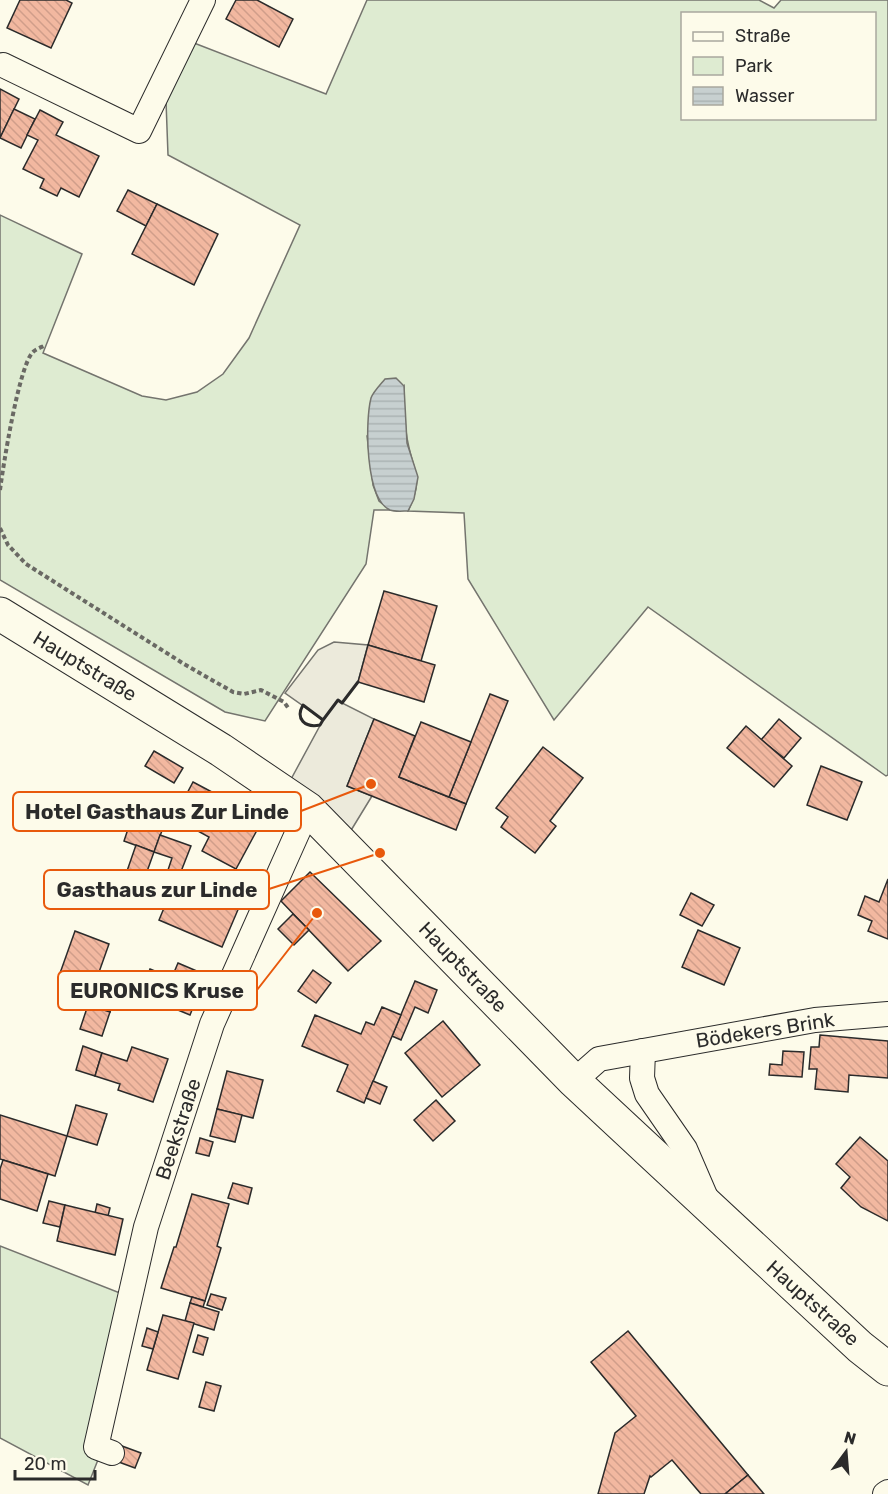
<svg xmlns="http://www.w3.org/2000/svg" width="888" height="1494" font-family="Rubik,sans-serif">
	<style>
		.green { fill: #deebd1; stroke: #74746e; stroke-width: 1.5; fill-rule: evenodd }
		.parking { fill: #eceadb; stroke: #74746e; stroke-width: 1.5 }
		.water { fill: url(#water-rules); stroke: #74746e; stroke-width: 1.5 }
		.building { fill: url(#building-back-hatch); stroke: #2b2b2b; stroke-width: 1.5 }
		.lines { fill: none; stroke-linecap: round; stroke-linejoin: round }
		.minor-casing { stroke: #2b2b2b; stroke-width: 26 }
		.secondary-casing { stroke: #2b2b2b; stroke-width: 35 }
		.path { stroke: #6a6964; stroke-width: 4; stroke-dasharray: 4.5 3; stroke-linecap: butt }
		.minor { stroke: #fdfbea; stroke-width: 24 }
		.secondary { stroke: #fdfbea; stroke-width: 33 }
		.wall { stroke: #2b2b2b; stroke-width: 3 }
		.labels { text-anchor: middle; stroke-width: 4.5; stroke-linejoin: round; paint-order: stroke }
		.street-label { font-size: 20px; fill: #2b2b2b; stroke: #fdfbea }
		.leader { fill: none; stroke: #e8590c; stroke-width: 2 }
		.callout-dot { fill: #e8590c; stroke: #fdfbea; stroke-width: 2 }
		.callout { fill: #fdfbea; stroke: #e8590c; stroke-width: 2 }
		.callout-label { font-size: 21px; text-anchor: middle; font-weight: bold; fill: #2b2b2b }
	</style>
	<defs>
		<pattern id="water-rules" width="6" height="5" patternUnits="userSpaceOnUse" patternTransform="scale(1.5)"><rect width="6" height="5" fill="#c7d0d0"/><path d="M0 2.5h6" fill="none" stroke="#abb3b3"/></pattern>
		<pattern id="building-back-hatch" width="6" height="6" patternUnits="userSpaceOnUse" patternTransform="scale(1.5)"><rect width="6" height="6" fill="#f2b8a0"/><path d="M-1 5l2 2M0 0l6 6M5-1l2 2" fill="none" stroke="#d09e8a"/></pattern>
	</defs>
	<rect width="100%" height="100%" fill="#fdfbea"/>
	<!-- green -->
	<g class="green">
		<path d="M367,0H759L774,8L781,0H888V775L886,776L648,607L554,720L468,579L464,513L408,511C424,478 414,474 408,443C404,425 404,405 404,386L367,436L373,485L379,501L390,510H374L366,564L265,721L225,712L0,580V215L82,254L43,353L142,396L166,400L197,392L223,374L249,338L300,225L168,155L166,101L194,43L326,94ZM682,14H874V118H682Z"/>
		<path d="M0,1246L120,1293L109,1432L88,1485L0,1438Z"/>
	</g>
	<!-- parking -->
	<path class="parking" d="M334,642L368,645L358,682L342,703L374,719L347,786L372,796L350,832L290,781L323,720L285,693L318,650Z"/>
	<!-- water -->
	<path class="water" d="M396,378L404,386L407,443L418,477L414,499L408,511C403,511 395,512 390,510C365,499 365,421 371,398C373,392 380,385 385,379Z"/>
	<!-- building -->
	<g class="building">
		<path d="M20,0H66L72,3L51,48L7,28Z"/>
		<path d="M236,0H257L293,19L279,47L226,19Z"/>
		<path d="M0,89L19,99L0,138Z"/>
		<path d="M14,109L35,119L21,148L0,138Z"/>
		<path d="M40,110L63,122L56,135L99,156L79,197L61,188L57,196L40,188L44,179L23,169L38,140L27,135Z"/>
		<path d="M128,190L157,204L146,226L117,211Z"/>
		<path d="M157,204L218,234L194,285L132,254Z"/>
		<path d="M384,591L437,606L421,661L368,645Z"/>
		<path d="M368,645L435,665L424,702L358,682Z"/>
		<path d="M490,694L508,701L466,804L449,797Z"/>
		<path d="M374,719L415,736L399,777L466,804L456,830L347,786Z"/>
		<path d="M779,719L801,738L784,758L761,740Z"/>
		<path d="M421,722L471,742L449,797L399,777Z"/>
		<path d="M746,726L792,766L774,787L727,748Z"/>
		<path d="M543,747L583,778L550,821L556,826L535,853L501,827L508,817L496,808Z"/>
		<path d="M154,751L183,768L174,783L145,766Z"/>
		<path d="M821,766L862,782L847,820L807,805Z"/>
		<path d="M193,782L263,819L236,869L202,851L209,837L174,818Z"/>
		<path d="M132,817L163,828L154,852L124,841Z"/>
		<path d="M160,835L191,846L180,874L168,870L172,858L154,852Z"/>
		<path d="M136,845L154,852L145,877L127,871Z"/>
		<path d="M310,872L381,941L348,971L281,901Z"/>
		<path d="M888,879V939L868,931L872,921L858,915L865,896L879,902Z"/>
		<path d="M205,891L240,905L222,947L159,920L169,896L198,908Z"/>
		<path d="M691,893L714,905L702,926L680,915Z"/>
		<path d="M293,914L309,930L294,945L278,929Z"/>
		<path d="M698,930L740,948L724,985L682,967Z"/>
		<path d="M75,931L109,944L93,989L59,976Z"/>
		<path d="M178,963L206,975L190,1015L161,1003Z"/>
		<path d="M150,969L172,978L161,1003L140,994Z"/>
		<path d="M313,970L331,983L316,1003L298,991Z"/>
		<path d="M415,981L437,990L428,1013L415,1007L401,1040L392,1036Z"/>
		<path d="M95,983L117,990L110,1012L88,1005Z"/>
		<path d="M88,1005L110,1012L102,1036L80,1029Z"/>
		<path d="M382,1007L401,1015L364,1103L337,1091L348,1065L302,1046L315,1015L361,1034L366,1022L374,1025Z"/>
		<path d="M443,1021L480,1065L442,1097L405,1053Z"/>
		<path d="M820,1035L888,1041V1078L849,1075L848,1092L815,1089L817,1069H809L811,1047H819Z"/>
		<path d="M83,1046L102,1053L95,1076L76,1070Z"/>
		<path d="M132,1047L168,1059L153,1102L118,1090L120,1084L95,1076L102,1053L127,1061Z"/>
		<path d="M783,1051L804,1052L802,1077L769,1075L770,1064L782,1065Z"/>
		<path d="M227,1071L263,1080L253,1118L217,1109Z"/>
		<path d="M373,1081L387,1087L380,1104L366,1098Z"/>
		<path d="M436,1100L455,1121L433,1141L414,1120Z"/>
		<path d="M76,1105L107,1114L97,1145L67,1136Z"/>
		<path d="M217,1109L242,1115L235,1142L210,1136Z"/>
		<path d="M0,1115L67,1136L55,1176L0,1159Z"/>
		<path d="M860,1137L888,1161V1221L861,1207L841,1188L850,1177L836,1164Z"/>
		<path d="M200,1138L213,1142L209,1156L196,1153Z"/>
		<path d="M3,1160L48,1174L37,1211L0,1199V1169Z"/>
		<path d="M233,1183L252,1188L248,1204L228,1198Z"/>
		<path d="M192,1194L229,1204L217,1246L221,1248L205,1301L161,1288L174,1247H176Z"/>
		<path d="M49,1201L65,1205L60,1227L43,1223Z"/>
		<path d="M97,1204L110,1208L108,1216L95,1213Z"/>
		<path d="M65,1205L123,1219L115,1255L57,1241Z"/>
		<path d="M211,1294L226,1298L222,1310L207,1305Z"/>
		<path d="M192,1297L205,1301L203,1307L190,1303Z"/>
		<path d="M190,1303L219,1312L214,1330L185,1321Z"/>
		<path d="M163,1315L194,1323L178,1379L147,1370Z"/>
		<path d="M147,1328L158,1332L153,1349L142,1346Z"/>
		<path d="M628,1331L748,1475L725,1494H701L672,1460L651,1477L650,1476L644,1494H598L615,1433L636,1416L591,1362Z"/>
		<path d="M198,1335L208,1338L203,1355L193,1352Z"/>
		<path d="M206,1382L221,1386L214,1411L199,1407Z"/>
		<path d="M122,1446L141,1453L135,1468L116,1461Z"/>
		<path d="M748,1475L764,1494H725Z"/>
	</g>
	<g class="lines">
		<defs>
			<g id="minor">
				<path d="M3,65L139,131L203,0"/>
				<path d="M643,1051L642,1078L647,1094L685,1149L707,1200"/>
				<path d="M574,1081L599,1059L815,1020L888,1014"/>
				<path d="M112,1453L96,1447L146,1227L212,1024L308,809"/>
				<path d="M885,1494L888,1492"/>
			</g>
			<path id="secondary" d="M0,614L221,750L308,809L574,1081L860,1347L888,1369"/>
		</defs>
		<!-- minor casing -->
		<use href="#minor" class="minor-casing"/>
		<!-- secondary casing -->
		<use href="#secondary" class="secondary-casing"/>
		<!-- path -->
		<g class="path">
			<path d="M0,490C3,467 19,365 33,352C36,349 42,347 46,345"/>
			<path d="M0,528L8,545L26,564L184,664L233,692L244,694L261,690L284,702L289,709"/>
		</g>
		<!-- minor -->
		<use href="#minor" class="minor"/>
		<!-- secondary -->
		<use href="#secondary" class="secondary"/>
		<!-- wall -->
		<path class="wall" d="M323,720L320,725C305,728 295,719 303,705L323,720L338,700L342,703L358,682"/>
	</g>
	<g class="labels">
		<!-- street labels -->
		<g class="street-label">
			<text transform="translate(85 666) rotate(31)" y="7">Hauptstraße</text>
			<text transform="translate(463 967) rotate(46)" y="7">Hauptstraße</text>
			<text transform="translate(765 1030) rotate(-9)" y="7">Bödekers Brink</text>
			<text transform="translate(178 1129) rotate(-72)" y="7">Beekstraße</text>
			<text transform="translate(813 1303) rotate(42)" y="7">Hauptstraße</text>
		</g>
	</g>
	<!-- callouts -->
	<path class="leader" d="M371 784L301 811M380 853L269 889M317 913L257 990"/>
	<g class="callout-dot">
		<circle cx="371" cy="784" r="6"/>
		<circle cx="380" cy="853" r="6"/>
		<circle cx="317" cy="913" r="6"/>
	</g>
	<g class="callout">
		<rect x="13" y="792" width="288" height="39" rx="6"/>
		<rect x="44" y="870" width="225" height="39" rx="6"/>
		<rect x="58" y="971" width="199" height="39" rx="6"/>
	</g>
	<g class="callout-label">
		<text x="157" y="819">Hotel Gasthaus Zur Linde</text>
		<text x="157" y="897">Gasthaus zur Linde</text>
		<text x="157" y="998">EURONICS Kruse</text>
	</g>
	<!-- legend -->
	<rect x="681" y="12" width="195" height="108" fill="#fdfbea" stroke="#a9a89e" stroke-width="1.5"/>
	<rect x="693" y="32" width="30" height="9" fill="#fdfbea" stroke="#a9a89e" stroke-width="1.5"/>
	<text x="735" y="42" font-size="18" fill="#2b2b2b">Straße</text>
	<rect x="693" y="57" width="30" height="18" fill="#deebd1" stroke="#a9a89e" stroke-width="1.5"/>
	<text x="735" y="72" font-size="18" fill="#2b2b2b">Park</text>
	<rect x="693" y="87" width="30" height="18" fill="url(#water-rules)" stroke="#a9a89e" stroke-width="1.5"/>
	<text x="735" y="102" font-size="18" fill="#2b2b2b">Wasser</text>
	<!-- north arrow -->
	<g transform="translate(846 1452) rotate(16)" stroke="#fdfbea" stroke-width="4.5" paint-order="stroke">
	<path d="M0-4.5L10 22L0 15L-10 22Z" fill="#2b2b2b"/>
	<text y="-9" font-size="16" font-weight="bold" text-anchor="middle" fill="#2b2b2b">N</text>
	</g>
	<!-- scale -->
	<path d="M15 1470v9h80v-9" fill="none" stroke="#2b2b2b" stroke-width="3"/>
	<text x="24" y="1470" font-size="18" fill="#2b2b2b" stroke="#fdfbea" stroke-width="4.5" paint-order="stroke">20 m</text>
</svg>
